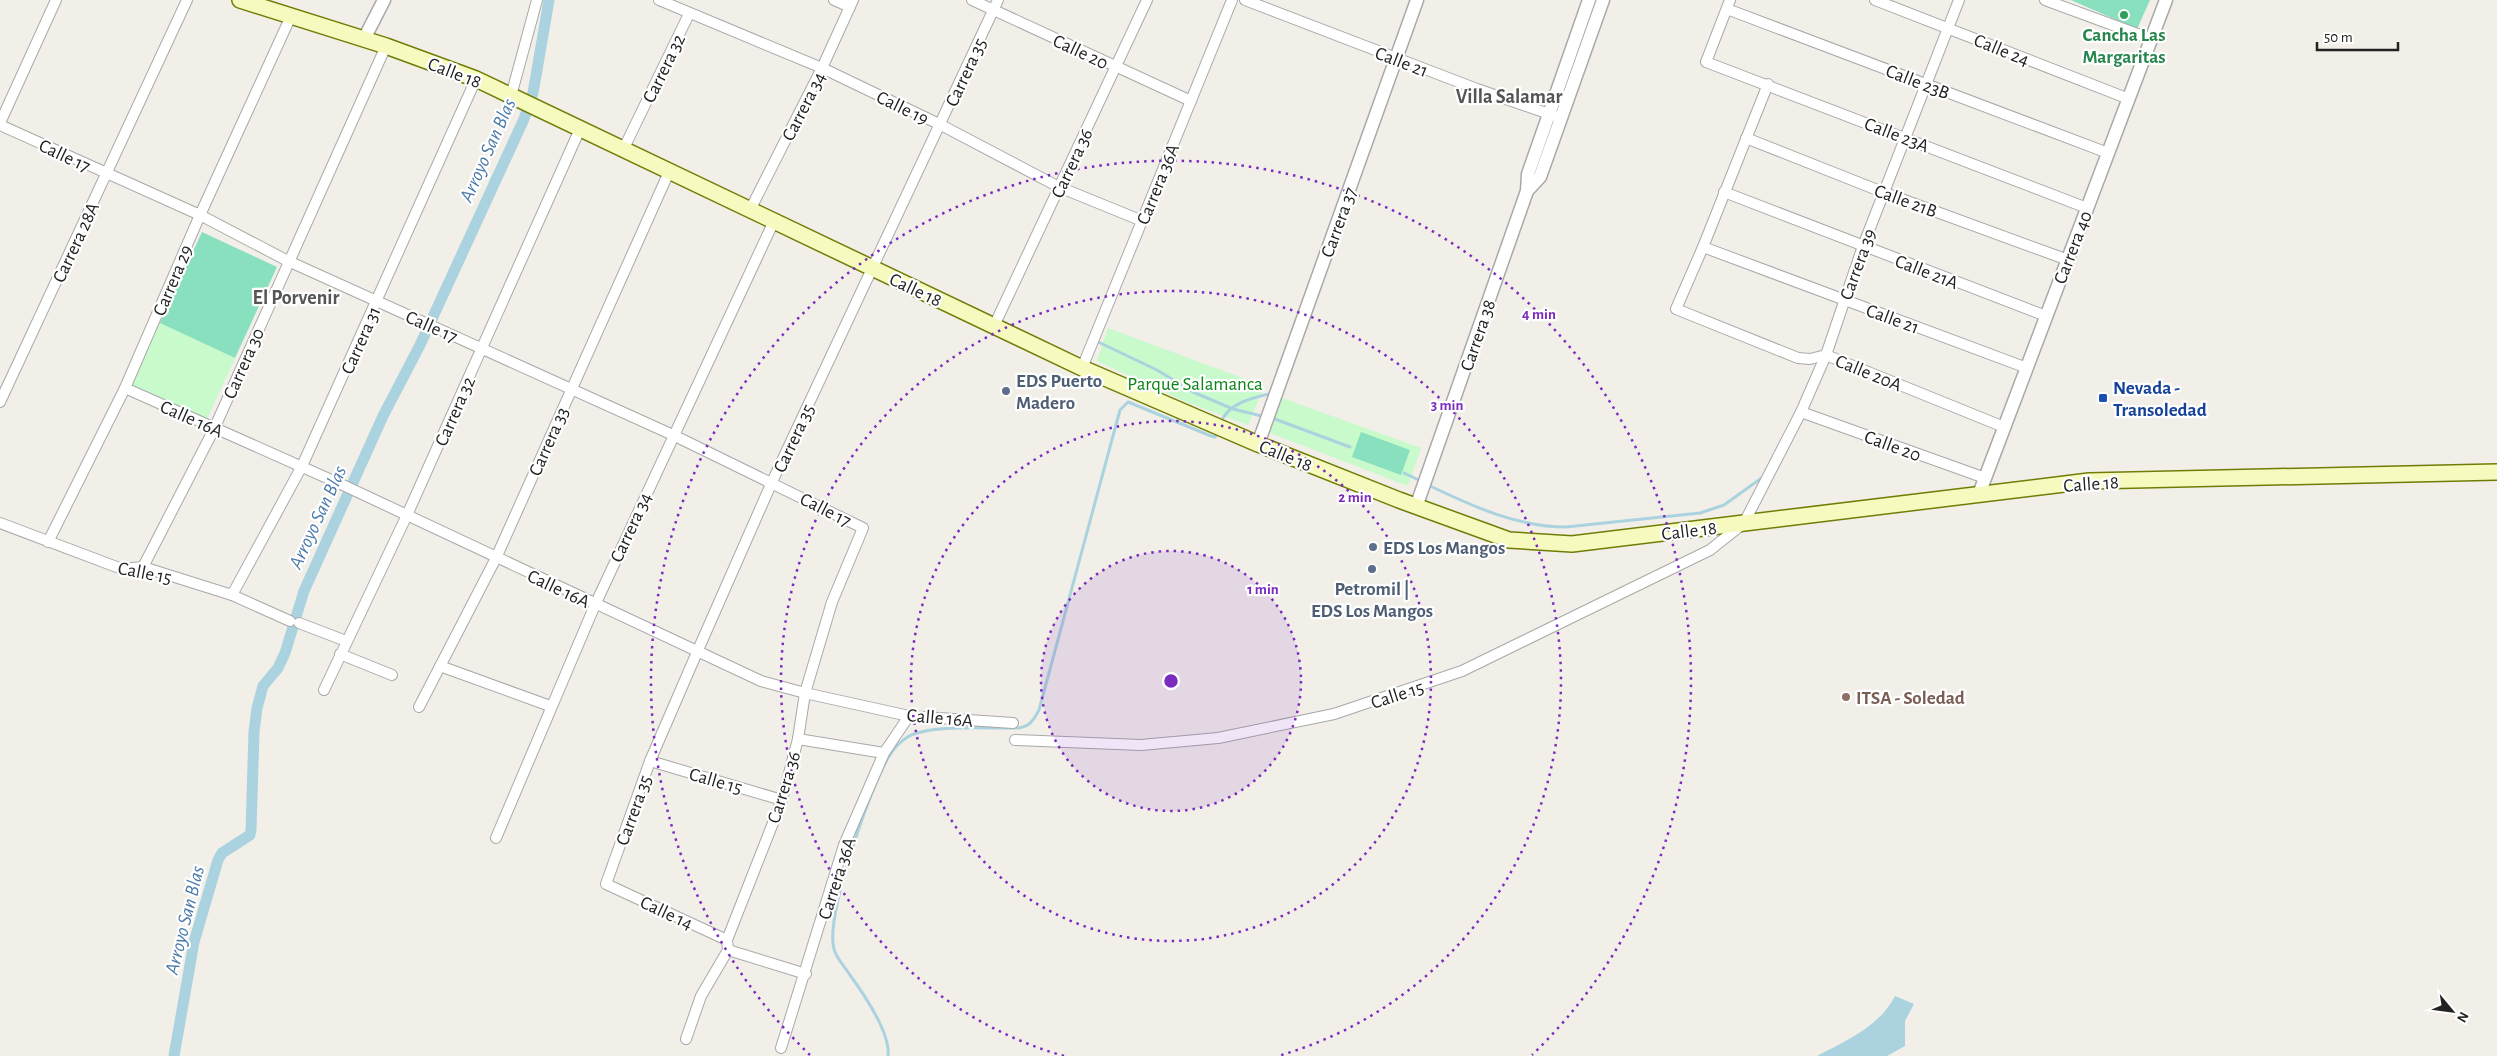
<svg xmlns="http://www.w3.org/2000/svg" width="2497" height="1056" font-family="'Alegreya Sans',sans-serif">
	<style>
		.park { fill: #c8facc }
		.pitch { fill: #88e0be }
		.water { fill: #aad3df }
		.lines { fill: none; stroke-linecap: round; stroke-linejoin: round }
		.stream { stroke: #aad3df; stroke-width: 3 }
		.canal { stroke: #aad3df; stroke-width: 11 }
		.minor-casing { stroke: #a9a9a9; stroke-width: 12 }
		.tertiary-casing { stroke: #a9a9a9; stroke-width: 15 }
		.secondary-casing { stroke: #707d05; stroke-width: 18 }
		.minor { stroke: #fff; stroke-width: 10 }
		.tertiary { stroke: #fff; stroke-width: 12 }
		.secondary { stroke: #f7fabf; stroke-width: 15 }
		.ring { fill: none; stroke: #7b2cbf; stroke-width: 2.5; stroke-dasharray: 2.5 5 }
		.leisure-dot { fill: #2e9e5b; stroke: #fff; stroke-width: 2 }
		.service-dot { fill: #5c6f8a; stroke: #fff; stroke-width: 2 }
		.transit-dot { fill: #1a4fb4; stroke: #fff; stroke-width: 2 }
		.education-dot { fill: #8d6e63; stroke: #fff; stroke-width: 2 }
		.labels { text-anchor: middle; stroke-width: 4.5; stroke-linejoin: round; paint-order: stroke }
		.leisure-label { font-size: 19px; font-weight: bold; fill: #27864d; stroke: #fff }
		.street-label { font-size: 19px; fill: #222; stroke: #fff }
		.service-label { font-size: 19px; font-weight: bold; fill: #4e5e75; stroke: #fff; text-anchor: start }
		.park-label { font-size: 19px; fill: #0c8416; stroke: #fff }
		.transit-label { font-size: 19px; font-weight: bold; fill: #164399; stroke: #fff; text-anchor: start }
		.education-label { font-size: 19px; font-weight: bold; fill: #785e54; stroke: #fff; text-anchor: start }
		.neighbourhood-label { font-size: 20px; font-weight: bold; fill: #555; stroke: #fff }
		.water-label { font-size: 20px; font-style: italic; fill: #4a7aab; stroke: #fff }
		.centre { fill: #7b2cbf; stroke: #fff; stroke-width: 2.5 }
		.ring-label { font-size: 15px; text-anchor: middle; font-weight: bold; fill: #7b2cbf; stroke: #fff; stroke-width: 4.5; stroke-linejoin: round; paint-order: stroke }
	</style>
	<rect width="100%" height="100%" fill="#f2efe9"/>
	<!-- park -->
	<g class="park">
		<path d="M160,323L235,358L206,421L131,386Z"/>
		<path d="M1108,328L1264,386L1248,425L1186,402L1097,361Z"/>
		<path d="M1282,398L1421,448L1408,486L1270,433Z"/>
	</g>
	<!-- pitch -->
	<g class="pitch">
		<path d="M2071,0H2150L2137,29Z"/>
		<path d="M202,232L277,267L235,358L160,323Z"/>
		<path d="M1361,432L1410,450L1401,475L1352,457Z"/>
	</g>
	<!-- water -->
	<path class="water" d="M1895,996L1914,1004L1905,1021V1046L1887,1056H1817C1847,1040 1879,1027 1895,996Z"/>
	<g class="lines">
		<!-- stream -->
		<g class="stream">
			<path d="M1094,340L1157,370L1193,392L1233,409L1266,417"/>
			<path d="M1272,418L1350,447"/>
			<path d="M1221,423C1227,403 1255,397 1273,393"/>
			<path d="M1404,473L1423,482"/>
			<path d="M1428,485C1472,506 1517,527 1566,527L1700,513L1724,505L1763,477"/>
			<path d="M888,1056C891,1033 863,993 850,975C845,967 836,958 834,949C825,916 870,789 888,758C893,749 901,741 909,736C933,724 991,729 1019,728C1030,726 1033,721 1039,710L1120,410L1128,402L1211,436L1215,437L1218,432"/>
		</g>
		<!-- canal -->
		<path class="canal" d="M174,1056L194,942L218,860L222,853L250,835L251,830L254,732L257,708L263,686L278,668L285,653L304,591L383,416L420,345L524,119L533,93L549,0"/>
		<defs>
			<g id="minor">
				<path d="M659,0L822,68L941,125L1059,187L1140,220L1143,217"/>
				<path d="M834,0L850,7"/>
				<path d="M972,0L1191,101"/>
				<path d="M1245,0L1477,89L1555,116"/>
				<path d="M1730,0L1706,62L2087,208"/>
				<path d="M1875,0L2129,99"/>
				<path d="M2045,0L2151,39"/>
				<path d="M1727,9L2108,153"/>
				<path d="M1768,84L1703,247L1676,309L1798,358L1810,359L1826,355L2004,427"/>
				<path d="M511,96L537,0"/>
				<path d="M0,123L56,0"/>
				<path d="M0,125L200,215L288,261L673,435L863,528L832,602L805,693L798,739L782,800L727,940L728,950L701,996L686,1039"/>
				<path d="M1746,138L1885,193L2068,260"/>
				<path d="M623,150L689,14"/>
				<path d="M1724,192L2046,316"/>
				<path d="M750,210L822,68L853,0"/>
				<path d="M1703,247L2027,368"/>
				<path d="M994,326L1147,0"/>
				<path d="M1082,368L1232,0"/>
				<path d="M125,388L345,486L761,681L805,693L909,716L1013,723"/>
				<path d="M0,402L187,0"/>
				<path d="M1801,412L1985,478"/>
				<path d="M0,523L122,569L143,567L232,595L290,621"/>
				<path d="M48,542L125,388L200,215L291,16"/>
				<path d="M143,567L214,429L386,46"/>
				<path d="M232,595L302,466L476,79"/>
				<path d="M299,623L346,641"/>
				<path d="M340,654L392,675"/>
				<path d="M440,666L550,706"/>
				<path d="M324,690L407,515L580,129"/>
				<path d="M419,707L496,558L669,172"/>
				<path d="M798,739L884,753"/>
				<path d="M1015,740L1141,745L1218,738L1334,714L1462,671L1710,550L1744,523L1801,412L1826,355L1863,246L1959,0"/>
				<path d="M650,761L782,800"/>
				<path d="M496,838L595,605L774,221"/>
				<path d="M727,940L606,884L650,761L698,650L772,482L998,0"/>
				<path d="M728,950L806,974"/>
				<path d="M781,1048L844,845L884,753L909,716"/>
			</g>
			<g id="tertiary">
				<path d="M364,39L384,0"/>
				<path d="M1527,191L1540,177L1603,0"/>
				<path d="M1258,444L1417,0"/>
				<path d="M1979,494L2166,0"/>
				<path d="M1416,507L1527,191L1528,174L1589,0"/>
			</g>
			<path id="secondary" d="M240,0L386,46L476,79L1082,368L1258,444L1399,500L1509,540L1572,544L2089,481L2497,472"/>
		</defs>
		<!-- minor casing -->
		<use href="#minor" class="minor-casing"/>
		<!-- tertiary casing -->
		<use href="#tertiary" class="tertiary-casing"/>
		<!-- secondary casing -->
		<use href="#secondary" class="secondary-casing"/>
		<!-- minor -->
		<use href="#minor" class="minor"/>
		<!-- tertiary -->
		<use href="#tertiary" class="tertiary"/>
		<!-- secondary -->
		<use href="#secondary" class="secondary"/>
	</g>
	<!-- distance rings -->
	<circle cx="1171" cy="681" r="130" fill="#7b2cbf" fill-opacity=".12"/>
	<g class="ring">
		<circle cx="1171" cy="681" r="130"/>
		<circle cx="1171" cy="681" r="260"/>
		<path d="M1064 1056A390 390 0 1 1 1278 1056"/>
		<path d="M810 1055A520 520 0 1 1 1532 1055"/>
	</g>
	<!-- markers -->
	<circle class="leisure-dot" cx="2124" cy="15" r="5"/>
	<g class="service-dot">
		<circle cx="1006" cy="391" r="5"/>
		<circle cx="1373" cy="547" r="5"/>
		<circle cx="1372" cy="569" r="5"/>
	</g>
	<rect class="transit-dot" x="2098" y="393" width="10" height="10" rx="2.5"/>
	<circle class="education-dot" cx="1846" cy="697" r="5"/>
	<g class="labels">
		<!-- leisure labels -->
		<g class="leisure-label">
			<text x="2124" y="41">Cancha Las<tspan x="2124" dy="22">Margaritas</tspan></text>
		</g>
		<!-- street labels -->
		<g class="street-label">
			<text transform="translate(2002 49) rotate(22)" y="7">Calle 24</text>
			<text transform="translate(1081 51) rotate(25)" y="7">Calle 20</text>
			<text transform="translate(1402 61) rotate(21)" y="7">Calle 21</text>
			<text transform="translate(663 68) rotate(-64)" y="7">Carrera 32</text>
			<text transform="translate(455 72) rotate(21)" y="7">Calle 18</text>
			<text transform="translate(965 72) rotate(-65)" y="7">Carrera 35</text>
			<text transform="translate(1918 81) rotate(21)" y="7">Calle 23B</text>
			<text transform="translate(803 106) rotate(-63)" y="7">Carrera 34</text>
			<text transform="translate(903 107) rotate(26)" y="7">Calle 19</text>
			<text transform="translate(1897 134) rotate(21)" y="7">Calle 23A</text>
			<text transform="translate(65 155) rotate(25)" y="7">Calle 17</text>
			<text transform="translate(1071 163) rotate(-65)" y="7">Carrera 36</text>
			<text transform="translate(1157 184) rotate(-68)" y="7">Carrera 36A</text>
			<text transform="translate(1906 200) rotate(20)" y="7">Calle 21B</text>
			<text transform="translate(1338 222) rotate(-70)" y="7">Carrera 37</text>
			<text transform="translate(75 242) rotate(-65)" y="7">Carrera 28A</text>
			<text transform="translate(2072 247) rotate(-69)" y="7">Carrera 40</text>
			<text transform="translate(1857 264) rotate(-70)" y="7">Carrera 39</text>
			<text transform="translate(1927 271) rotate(21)" y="7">Calle 21A</text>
			<text transform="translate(172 280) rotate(-67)" y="7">Carrera 29</text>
			<text transform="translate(916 289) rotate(25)" y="7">Calle 18</text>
			<text transform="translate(1893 318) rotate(20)" y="7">Calle 21</text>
			<text transform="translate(432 326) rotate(24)" y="7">Calle 17</text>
			<text transform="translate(1477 335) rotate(-71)" y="7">Carrera 38</text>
			<text transform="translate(360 340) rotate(-66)" y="7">Carrera 31</text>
			<text transform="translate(243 363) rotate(-66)" y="7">Carrera 30</text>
			<text transform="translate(1869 372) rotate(22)" y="7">Calle 20A</text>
			<text transform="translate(454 411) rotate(-66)" y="7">Carrera 32</text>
			<text transform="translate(192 418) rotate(24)" y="7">Calle 16A</text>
			<text transform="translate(793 438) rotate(-65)" y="7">Carrera 35</text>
			<text transform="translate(548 441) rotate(-66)" y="7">Carrera 33</text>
			<text transform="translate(1893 445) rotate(20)" y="7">Calle 20</text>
			<text transform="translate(1286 455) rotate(22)" y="7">Calle 18</text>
			<text transform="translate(2091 483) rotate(-4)" y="7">Calle 18</text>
			<text transform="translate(826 509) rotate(27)" y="7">Calle 17</text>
			<text transform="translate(630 527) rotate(-65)" y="7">Carrera 34</text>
			<text transform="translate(1689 530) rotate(-7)" y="7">Calle 18</text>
			<text transform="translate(145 572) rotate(11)" y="7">Calle 15</text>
			<text transform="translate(559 588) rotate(25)" y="7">Calle 16A</text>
			<text transform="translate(1397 694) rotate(-18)" y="7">Calle 15</text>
			<text transform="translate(940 717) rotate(5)" y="7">Calle 16A</text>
			<text transform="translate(716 780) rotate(16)" y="7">Calle 15</text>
			<text transform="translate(783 787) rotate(-73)" y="7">Carrera 36</text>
			<text transform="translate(633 810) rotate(-70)" y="7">Carrera 35</text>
			<text transform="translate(836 878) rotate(-72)" y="7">Carrera 36A</text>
			<text transform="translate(667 912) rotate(25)" y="7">Calle 14</text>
		</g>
		<!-- service labels -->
		<g class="service-label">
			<text x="1016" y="387">EDS Puerto<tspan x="1016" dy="22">Madero</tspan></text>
			<text x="1383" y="554">EDS Los Mangos</text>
			<text x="1372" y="595" text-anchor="middle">Petromil |<tspan x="1372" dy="22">EDS Los Mangos</tspan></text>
		</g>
		<!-- park labels -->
		<g class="park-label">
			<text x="1195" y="390">Parque Salamanca</text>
		</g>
		<!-- transit labels -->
		<g class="transit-label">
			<text x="2113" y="394">Nevada -<tspan x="2113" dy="22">Transoledad</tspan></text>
		</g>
		<!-- education labels -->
		<g class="education-label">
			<text x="1856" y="704">ITSA - Soledad</text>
		</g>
		<!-- neighbourhood labels -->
		<g class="neighbourhood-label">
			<text x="1509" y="103">Villa Salamar</text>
			<text x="296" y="304">El Porvenir</text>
		</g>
		<!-- water labels -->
		<g class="water-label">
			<text transform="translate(487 150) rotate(-66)" y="7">Arroyo San Blas</text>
			<text transform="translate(317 517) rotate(-65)" y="7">Arroyo San Blas</text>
			<text transform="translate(184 920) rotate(-76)" y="7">Arroyo San Blas</text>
		</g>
	</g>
	<circle cx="1171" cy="681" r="8" class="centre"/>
	<g class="ring-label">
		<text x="1539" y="319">4 min</text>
		<text x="1447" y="410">3 min</text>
		<text x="1355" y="502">2 min</text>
		<text x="1263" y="594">1 min</text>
	</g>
	<!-- north arrow -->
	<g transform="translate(2452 1011) rotate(119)" stroke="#ffffff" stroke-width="4" paint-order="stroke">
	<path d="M0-4L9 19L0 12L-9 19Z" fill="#222222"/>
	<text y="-8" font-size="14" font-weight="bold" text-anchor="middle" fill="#222222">N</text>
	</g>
	<!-- scale -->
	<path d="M2317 42v8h81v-8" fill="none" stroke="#222222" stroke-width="2.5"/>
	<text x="2324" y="42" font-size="15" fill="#222222" stroke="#ffffff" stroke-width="4" paint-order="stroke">50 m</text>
</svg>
